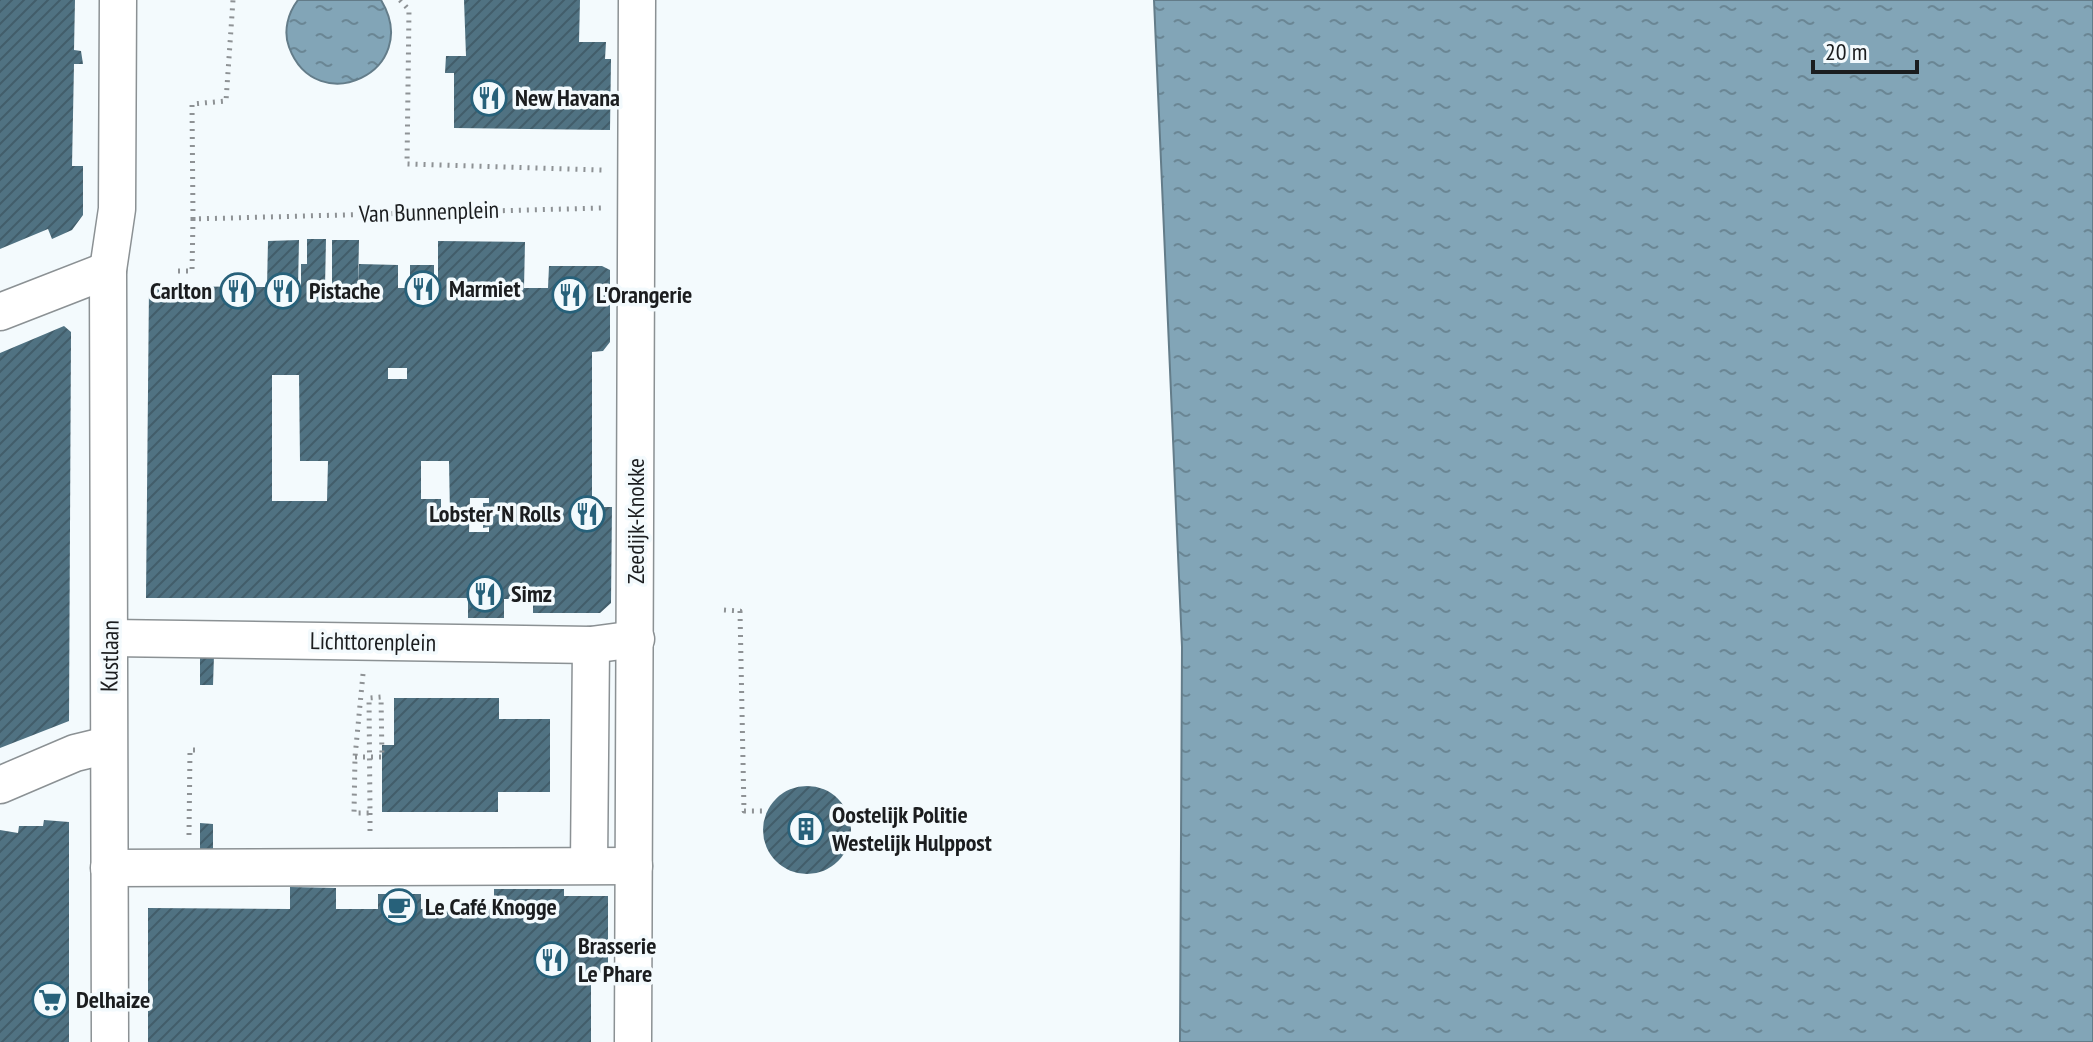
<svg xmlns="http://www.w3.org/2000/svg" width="2093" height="1042" font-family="'PT Sans Narrow',sans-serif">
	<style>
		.water { fill: url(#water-ripples); stroke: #637c89; stroke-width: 2 }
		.building { fill: url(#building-hatch); fill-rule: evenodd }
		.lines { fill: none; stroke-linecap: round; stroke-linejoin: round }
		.minor-casing { stroke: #8b9194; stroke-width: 39 }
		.path { stroke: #8e9295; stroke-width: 5; stroke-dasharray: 2 6; stroke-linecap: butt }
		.minor { stroke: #fff; stroke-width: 36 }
		.labels { text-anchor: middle; stroke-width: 7; stroke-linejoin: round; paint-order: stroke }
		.poi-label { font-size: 24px; font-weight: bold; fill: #1b1d1f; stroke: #f3fafd; text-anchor: start }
		.street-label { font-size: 24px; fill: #1b1d1f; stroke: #f3fafd }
	</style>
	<defs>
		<pattern id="water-ripples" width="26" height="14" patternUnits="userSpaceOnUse" patternTransform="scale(2)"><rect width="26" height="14" fill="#82a5b7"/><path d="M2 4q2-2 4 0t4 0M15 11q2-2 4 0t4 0" fill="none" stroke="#6a8694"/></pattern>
		<pattern id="building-hatch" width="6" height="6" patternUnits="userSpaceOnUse" patternTransform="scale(2)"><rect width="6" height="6" fill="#507282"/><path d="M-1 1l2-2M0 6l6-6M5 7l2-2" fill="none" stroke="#425d6a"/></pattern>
	</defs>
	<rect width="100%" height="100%" fill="#f3fafd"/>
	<!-- water -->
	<g class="water">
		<path d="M298,0H381C424,71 316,121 289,47C283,31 288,13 298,0Z"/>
		<path d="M1154,0H2093V1042H1180L1182,647Z"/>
	</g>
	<!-- building -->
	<g class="building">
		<path d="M0,0H75L74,50L81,51L83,64H74L72,166H83V215L72,230L52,239L48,229L0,249Z"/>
		<path d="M464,0H580L579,42H606L605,59H611L610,130L454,128V73H445L446,56H466Z"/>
		<path d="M307,239H326L325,287H332V240H359L358,288L359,264L398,265V288H410V265H434V288H438V241L525,242L524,288H548L549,266H602L610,270V342L603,351L592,352V507H612L611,603L600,613H533V599H504V618H468V598H146L149,286L267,287L268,241L299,240L298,287H301V264H307ZM388,368H407V379H388ZM272,375H299L300,461H328L327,501H272ZM421,461H449L450,514H441V499H421ZM470,498H489V503H483V528L489,527V532H469Z"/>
		<path d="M64,326L71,332L69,721L0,748V353Z"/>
		<path d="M200,655H214L213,685H200Z"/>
		<path d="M394,698H499V719H550V792H498V812H382V745H394Z"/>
		<circle cx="807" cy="830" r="44"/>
		<path d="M44,820L69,822V1042H0V830L18,833L19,826H43Z"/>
		<path d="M200,823L213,824V853H200Z"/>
		<path d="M290,887L336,888V909H378V894H421V909H494V889H564V896H608V973H591V1042H148V908L290,909Z"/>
	</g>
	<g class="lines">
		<defs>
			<g id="minor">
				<path d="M0,312L108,270"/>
				<path d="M111,638L591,645L636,639"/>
				<path d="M0,785L75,753L108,745"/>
				<path d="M589,865L591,645"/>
				<path d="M109,868L634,866"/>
				<path d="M110,1042L108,270L117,209L118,0"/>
				<path d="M633,1042L637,0"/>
			</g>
		</defs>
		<!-- minor casing -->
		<use href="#minor" class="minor-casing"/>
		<!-- path -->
		<g class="path">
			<path d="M400,0L409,10L407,164L602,170"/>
			<path d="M193,219L192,104L226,101L233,0"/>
			<path d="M178,271H192L193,219L602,208"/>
			<path d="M724,610L740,611L744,811H767"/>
			<path d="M363,674L355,757L354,813H370L369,698L381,697L382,758"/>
			<path d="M355,757H381"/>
			<path d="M370,813V832"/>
			<path d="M189,835L190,750H200"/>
		</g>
		<!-- minor -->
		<use href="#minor" class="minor"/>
	</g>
	<!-- icons -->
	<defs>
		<symbol id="restaurant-ring" viewBox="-11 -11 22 22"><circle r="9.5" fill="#f3fafd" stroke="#27617a" stroke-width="1.5"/><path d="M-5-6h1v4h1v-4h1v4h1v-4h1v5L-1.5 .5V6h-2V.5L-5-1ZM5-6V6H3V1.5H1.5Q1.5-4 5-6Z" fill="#27617a"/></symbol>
		<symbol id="building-ring" viewBox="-11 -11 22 22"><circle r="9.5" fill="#f3fafd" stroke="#27617a" stroke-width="1.5"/><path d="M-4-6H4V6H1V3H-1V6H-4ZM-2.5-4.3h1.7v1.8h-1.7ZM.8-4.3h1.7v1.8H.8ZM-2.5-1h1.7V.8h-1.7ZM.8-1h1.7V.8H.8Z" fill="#27617a"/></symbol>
		<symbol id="cafe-ring" viewBox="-11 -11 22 22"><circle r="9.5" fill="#f3fafd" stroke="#27617a" stroke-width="1.5"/><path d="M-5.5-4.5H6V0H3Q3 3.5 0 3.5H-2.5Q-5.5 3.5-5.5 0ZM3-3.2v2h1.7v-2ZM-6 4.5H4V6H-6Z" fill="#27617a"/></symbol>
		<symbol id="supermarket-ring" viewBox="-11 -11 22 22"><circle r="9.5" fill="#f3fafd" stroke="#27617a" stroke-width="1.5"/><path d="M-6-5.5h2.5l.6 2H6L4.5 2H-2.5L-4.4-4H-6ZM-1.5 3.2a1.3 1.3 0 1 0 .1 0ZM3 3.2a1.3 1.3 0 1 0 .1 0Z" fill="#27617a"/></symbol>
	</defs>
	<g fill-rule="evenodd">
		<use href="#restaurant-ring" x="469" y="78" width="40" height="40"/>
		<use href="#restaurant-ring" x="403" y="269" width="40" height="40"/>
		<use href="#restaurant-ring" x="218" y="271" width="40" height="40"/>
		<use href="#restaurant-ring" x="263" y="271" width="40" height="40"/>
		<use href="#restaurant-ring" x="550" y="275" width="40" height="40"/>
		<use href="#restaurant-ring" x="567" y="494" width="40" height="40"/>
		<use href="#restaurant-ring" x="465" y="574" width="40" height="40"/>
		<use href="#building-ring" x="786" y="809" width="40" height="40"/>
		<use href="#cafe-ring" x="379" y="887" width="40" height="40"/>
		<use href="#restaurant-ring" x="532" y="940" width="40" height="40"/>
		<use href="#supermarket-ring" x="30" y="980" width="40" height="40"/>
	</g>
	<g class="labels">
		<!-- poi labels -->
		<g class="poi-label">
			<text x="515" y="106">New Havana</text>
			<text x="449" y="297">Marmiet</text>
			<text x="212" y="299" text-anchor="end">Carlton</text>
			<text x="309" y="299">Pistache</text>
			<text x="596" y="303">L'Orangerie</text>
			<text x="561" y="522" text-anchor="end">Lobster 'N Rolls</text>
			<text x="511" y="602">Simz</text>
			<text x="832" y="823">Oostelijk Politie<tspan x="832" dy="28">Westelijk Hulppost</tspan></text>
			<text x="425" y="915">Le Café Knogge</text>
			<text x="578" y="954">Brasserie<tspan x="578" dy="28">Le Phare</tspan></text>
			<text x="76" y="1008">Delhaize</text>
		</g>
		<!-- street labels -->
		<g class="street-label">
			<text transform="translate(429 212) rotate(-2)" y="8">Van Bunnenplein</text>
			<text transform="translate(636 521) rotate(-90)" y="8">Zeedijk-Knokke</text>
			<text transform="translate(373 642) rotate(1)" y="8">Lichttorenplein</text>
			<text transform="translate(110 656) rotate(-89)" y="8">Kustlaan</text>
		</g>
	</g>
	<!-- scale -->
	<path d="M1813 60v12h104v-12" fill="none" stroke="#1b1d1f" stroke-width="4"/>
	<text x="1825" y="60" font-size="24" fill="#1b1d1f" stroke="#f3fafd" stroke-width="6" paint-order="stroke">20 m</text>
</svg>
